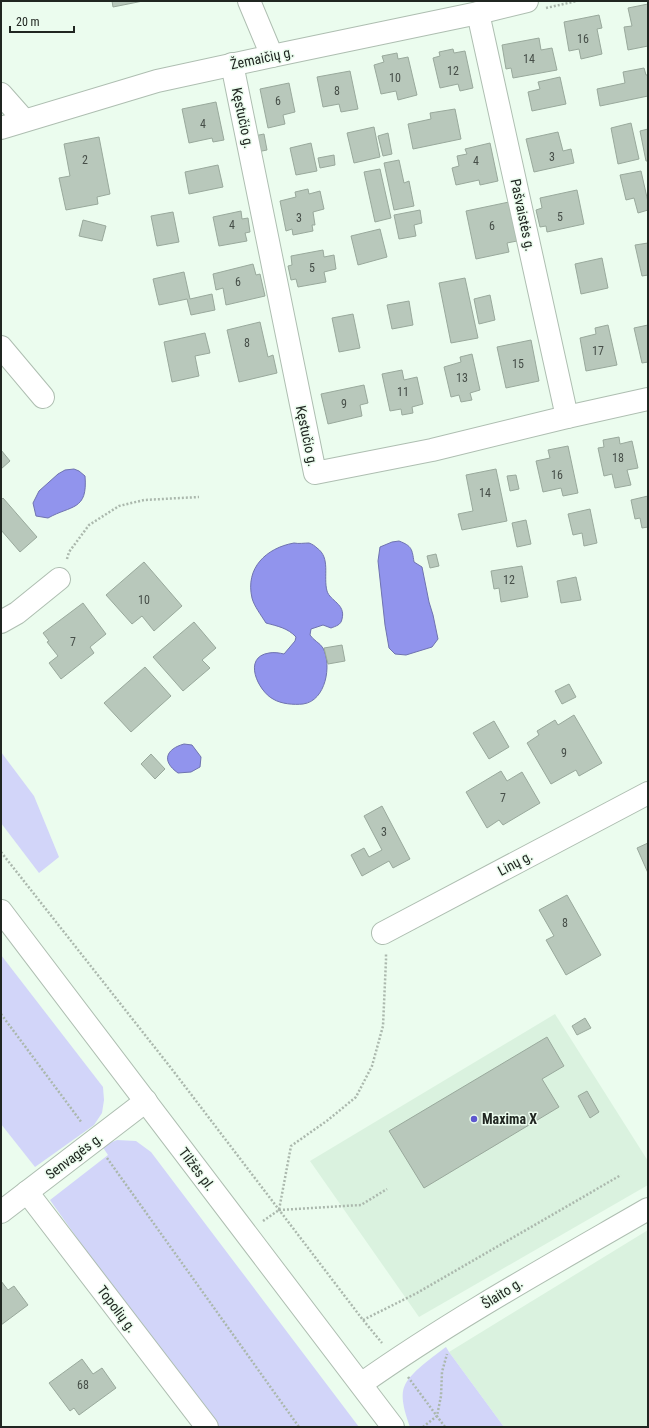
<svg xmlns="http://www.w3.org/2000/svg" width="649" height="1428" font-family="'Roboto Condensed',sans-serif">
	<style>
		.built { fill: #daf2df }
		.green { fill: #d2d5f9 }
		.water { fill: #9194ed; stroke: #6f73b0 }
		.building { fill: #b8c8bb; stroke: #99a99c }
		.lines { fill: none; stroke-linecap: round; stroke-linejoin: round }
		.minor-casing { stroke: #aebeb1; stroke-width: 24 }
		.secondary-casing { stroke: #aebeb1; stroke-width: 24 }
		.trunk-casing { stroke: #aebeb1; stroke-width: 24 }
		.path { stroke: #abb8ad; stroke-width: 2.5; stroke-dasharray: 2 2; stroke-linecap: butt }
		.minor { stroke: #fff; stroke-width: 22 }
		.secondary { stroke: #fff; stroke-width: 22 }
		.trunk { stroke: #fff; stroke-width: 22 }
		.poi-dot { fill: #5e57cf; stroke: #ebfcee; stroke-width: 1.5 }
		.labels { text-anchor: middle; stroke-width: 3; stroke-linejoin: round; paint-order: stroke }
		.number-label { font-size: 12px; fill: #464e48 }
		.street-label { font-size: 14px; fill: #202621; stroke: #ebfcee }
		.poi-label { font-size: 14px; font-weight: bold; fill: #202621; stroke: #ebfcee; text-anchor: start }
	</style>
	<rect width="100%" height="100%" fill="#ebfcee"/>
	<!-- built -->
	<g class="built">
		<path d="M555,1014L648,1161V1185L419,1317L310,1161Z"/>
		<path d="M648,1230V1427H504L449,1352Z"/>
	</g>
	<!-- green -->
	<g class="green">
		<path d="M1,752L34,796L59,857L39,873L1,823Z"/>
		<path d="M1,955L103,1087L104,1100L102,1113L94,1125L35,1167L1,1124Z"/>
		<path d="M117,1140L136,1141L151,1152L359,1427H218L99,1269L50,1200L108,1155L102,1146Z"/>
		<path d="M446,1347L449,1352L504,1427H410C406,1416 399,1396 405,1385C410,1373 435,1355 446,1347Z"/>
	</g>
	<!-- water -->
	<g class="water">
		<path d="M74,469L79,471L85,476C88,511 71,505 48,518L36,516L33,503L39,491L58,474L65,470Z"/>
		<path d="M399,541C412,546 412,549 414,562L422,567L429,602L433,615L438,639L432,647L406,655L395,654L389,648L385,625L378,561L380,547L392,542Z"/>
		<path d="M294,543C299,544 304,543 309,543C312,544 315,546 317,548C331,558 323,576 327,591C330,601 346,604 342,619C341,625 336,626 331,628L323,625L311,629L310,635C313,640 320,643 323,648C332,665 326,701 303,704C294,705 281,704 273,699C258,691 242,657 269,653C274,652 280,653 284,654L295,641L296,637C288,628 277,626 266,623C261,615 254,606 252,598C245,568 266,548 294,543Z"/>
		<path d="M184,744L192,745L201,757L200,767L191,772L178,773C161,761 166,749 184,744Z"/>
	</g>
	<!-- building -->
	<g class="building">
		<path d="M112,1H143L113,7Z"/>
		<path d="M648,4V46L628,50L624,27L632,26L628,8Z"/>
		<path d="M599,15L602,28L597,29L602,54L581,59L579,49L569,51L564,22Z"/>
		<path d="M539,38L541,50L552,48L557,70L513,78L511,68L506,69L502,45Z"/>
		<path d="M453,49L454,53L465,51L473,88L460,91L458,84L440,88L433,58L440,56L439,52Z"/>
		<path d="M397,53L398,59L408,57L417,95L398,100L396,91L381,94L374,65L384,62L382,56Z"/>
		<path d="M644,68L646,75H648V96L600,106L597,89L625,83L623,72Z"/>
		<path d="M350,71L358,109L341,112L339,104L323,107L317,77Z"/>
		<path d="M560,77L566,104L532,111L528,92L540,89L538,82Z"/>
		<path d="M289,83L295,112L283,115L285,124L268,128L260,89Z"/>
		<path d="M216,102L224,140L213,142L212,138L189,143L182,109Z"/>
		<path d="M455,109L461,139L413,149L408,124L431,119L430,113Z"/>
		<path d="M631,123L639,159L618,164L611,128Z"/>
		<path d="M374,127L380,157L354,163L347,133Z"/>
		<path d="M648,129V161H646L640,131Z"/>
		<path d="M558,132L563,151L571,149L574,163L534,172L526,139Z"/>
		<path d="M388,133L392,154L383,156L378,136Z"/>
		<path d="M264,134L267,150L257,152L254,136Z"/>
		<path d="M99,137L110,194L97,197L98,204L66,210L59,178L70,176L64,144Z"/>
		<path d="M311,143L317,171L296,175L290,148Z"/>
		<path d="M490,143L498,181L480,185L479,180L456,185L452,168L459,166L457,156L467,154L465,149Z"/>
		<path d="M334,155L335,165L320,168L318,158Z"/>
		<path d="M399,160L404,183L409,181L414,206L394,210L384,163Z"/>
		<path d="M218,165L223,187L189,194L185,172Z"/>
		<path d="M380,169L391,218L375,222L364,172Z"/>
		<path d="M641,171L648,202V210L638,213L634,198L626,200L620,175Z"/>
		<path d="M308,189L309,194L320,191L324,209L313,212L315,225H312L313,231L293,235L292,229L286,231L280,201L296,197L295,192Z"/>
		<path d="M577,190L584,224L547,232L546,226L540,227L536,210L542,208L540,198Z"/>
		<path d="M509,202L517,241L507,243L509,252L476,259L466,211Z"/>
		<path d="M420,210L422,223L414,225L416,236L399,239L394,215Z"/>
		<path d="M241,211L242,219L248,218L250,232L245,233L247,241L219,246L213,217Z"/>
		<path d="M173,212L179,242L157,246L151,216Z"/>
		<path d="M83,220L106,226L102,241L79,236Z"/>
		<path d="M380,229L387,257L358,265L351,236Z"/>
		<path d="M648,243V275L642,276L635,245Z"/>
		<path d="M323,250L324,257L334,255L336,269L324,272L326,282L298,287L296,279L291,280L288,266L292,265L291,256Z"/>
		<path d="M602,258L608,288L581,294L575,264Z"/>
		<path d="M253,264L256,275L260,274L265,296L226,305L223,288L216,290L213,274Z"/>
		<path d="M184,272L190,299L212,294L215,310L191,315L187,299L159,305L153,279Z"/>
		<path d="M465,278L478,338L451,343L439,283Z"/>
		<path d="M490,295L495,320L479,324L474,299Z"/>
		<path d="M409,301L413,325L392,329L387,305Z"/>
		<path d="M353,314L360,348L339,352L332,318Z"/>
		<path d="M260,322L268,357L273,355L277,373L239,382L227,330Z"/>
		<path d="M608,325L617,365L586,371L580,338L596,334L595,328Z"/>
		<path d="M648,325V362L642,363L634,328Z"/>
		<path d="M205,333L210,353L195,356L199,376L172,382L164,342Z"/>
		<path d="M531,340L539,381L506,388L497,347Z"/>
		<path d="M472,354L480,390L470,393L472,400L461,402L459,395L451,397L444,367L461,362L460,357Z"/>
		<path d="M402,370L404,380L417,377L423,404L412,407L413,413L402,415L401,409L390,411L382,374Z"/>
		<path d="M364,385L368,403L360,405L362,416L328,424L321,394Z"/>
		<path d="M619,437L620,444L632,441L638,468L627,470L631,485L615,488L612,474L604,476L598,448L604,447L603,440Z"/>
		<path d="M568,446L578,493L563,496L561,488L543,492L536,461L550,458L548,450Z"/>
		<path d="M1,450L10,461L1,469Z"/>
		<path d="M496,469L507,521L462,530L458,514L473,511L466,475Z"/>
		<path d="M516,475L519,489L510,491L507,476Z"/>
		<path d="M648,496V527L642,528L640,518L635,519L631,500Z"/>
		<path d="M3,498L37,537L20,552L1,530V500Z"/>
		<path d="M590,509L597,543L584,546L582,533L573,535L568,514Z"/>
		<path d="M526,520L531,544L517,547L512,523Z"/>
		<path d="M436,554L439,566L430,568L427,556Z"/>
		<path d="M144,562L182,606L154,631L142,616L132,624L106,595Z"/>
		<path d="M522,566L528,597L501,602L499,588L494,589L491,571Z"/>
		<path d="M576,577L581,600L561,603L557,581Z"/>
		<path d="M83,603L106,634L90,647L94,653L61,679L49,663L58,656L47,642L49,641L43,633Z"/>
		<path d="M194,622L216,648L202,660L210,668L183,691L153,657Z"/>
		<path d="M342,645L345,661L328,664L324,648Z"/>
		<path d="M145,667L171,696L131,732L104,703Z"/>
		<path d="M569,684L576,697L562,704L555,691Z"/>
		<path d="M574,715L602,763L579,776L576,770L551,784L527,743L539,735L537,731L555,720L558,725Z"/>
		<path d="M494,721L509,747L489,759L473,733Z"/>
		<path d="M151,754L165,769L155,779L141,764Z"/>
		<path d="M501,771L507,781L522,772L540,803L503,825L499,820L487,828L466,792Z"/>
		<path d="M382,806L410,859L393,868L389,861L362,876L351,855L364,848L369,857L382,850L364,816Z"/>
		<path d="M648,843V873L637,848Z"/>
		<path d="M567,895L601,955L566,975L546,940L554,936L539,910Z"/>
		<path d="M585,1018L591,1028L577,1035L572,1026Z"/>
		<path d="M547,1037L564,1066L542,1079L559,1107L424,1188L389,1131Z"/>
		<path d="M587,1091L599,1112L590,1118L578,1096Z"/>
		<path d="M1,1281L8,1290L14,1286L28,1305L1,1325Z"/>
		<path d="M82,1359L93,1374L102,1368L116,1388L79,1415L74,1408L70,1411L49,1383Z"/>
	</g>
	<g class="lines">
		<defs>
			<g id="minor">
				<path d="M249,1L272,56"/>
				<path d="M478,13L567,417"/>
				<path d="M232,64L315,473L432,450L567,417L648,399"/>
				<path d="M1,94L24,120"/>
				<path d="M1,128L157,81L272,56L478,13L527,1"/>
				<path d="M1,347L43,397"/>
				<path d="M1,622L17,613L59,579"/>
				<path d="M383,933L648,793"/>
				<path d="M27,1192L207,1427"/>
				<path d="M1,1212L146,1101"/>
			</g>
			<path id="secondary" d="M361,1384C453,1319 551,1265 648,1209"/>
			<path id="trunk" d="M1,911L393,1427"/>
		</defs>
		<!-- minor casing -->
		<use href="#minor" class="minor-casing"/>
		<!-- secondary casing -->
		<use href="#secondary" class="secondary-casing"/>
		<!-- trunk casing -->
		<use href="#trunk" class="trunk-casing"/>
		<!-- path -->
		<g class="path">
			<path d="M546,8L577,1"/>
			<path d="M67,559L69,552L89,525L119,506L144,500L199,497"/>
			<path d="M1,852L171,1068L363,1320L382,1343"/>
			<path d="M1,1014L82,1123"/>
			<path d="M107,1158L299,1427"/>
			<path d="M279,1210L361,1205L387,1189"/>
			<path d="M263,1221L279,1210L291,1146L328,1120L356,1097L372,1066L383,1026L386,960V953"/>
			<path d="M363,1320L417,1293L621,1175"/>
			<path d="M408,1377L445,1427"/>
			<path d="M423,1427L437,1416L441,1396L442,1372L447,1354"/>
		</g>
		<!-- minor -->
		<use href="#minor" class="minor"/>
		<!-- secondary -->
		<use href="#secondary" class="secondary"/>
		<!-- trunk -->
		<use href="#trunk" class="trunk"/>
	</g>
	<!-- markers -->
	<circle class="poi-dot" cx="474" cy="1119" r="4"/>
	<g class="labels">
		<!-- number labels -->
		<g class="number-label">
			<text x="583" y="43">16</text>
			<text x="529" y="63">14</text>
			<text x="453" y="75">12</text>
			<text x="395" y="82">10</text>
			<text x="337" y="95">8</text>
			<text x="278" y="105">6</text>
			<text x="203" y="128">4</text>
			<text x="552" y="161">3</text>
			<text x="85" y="164">2</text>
			<text x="476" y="165">4</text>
			<text x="560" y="221">5</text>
			<text x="299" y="222">3</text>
			<text x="232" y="229">4</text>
			<text x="492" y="230">6</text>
			<text x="312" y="272">5</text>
			<text x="238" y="286">6</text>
			<text x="247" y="347">8</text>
			<text x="598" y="355">17</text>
			<text x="518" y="368">15</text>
			<text x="462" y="382">13</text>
			<text x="403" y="396">11</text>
			<text x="344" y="408">9</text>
			<text x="618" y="462">18</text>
			<text x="557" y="479">16</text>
			<text x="485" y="497">14</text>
			<text x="509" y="584">12</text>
			<text x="144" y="604">10</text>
			<text x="73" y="646">7</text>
			<text x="564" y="757">9</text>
			<text x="503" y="802">7</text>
			<text x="384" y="836">3</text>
			<text x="565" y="927">8</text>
			<text x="83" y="1389">68</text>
		</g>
		<!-- street labels -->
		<g class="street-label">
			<text transform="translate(262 58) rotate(-12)" y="5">Žemaičių g.</text>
			<text transform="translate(243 118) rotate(78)" y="5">Kęstučio g.</text>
			<text transform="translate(523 215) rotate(78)" y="5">Pašvaistės g.</text>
			<text transform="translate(307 436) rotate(78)" y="5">Kęstučio g.</text>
			<text transform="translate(515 863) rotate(-28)" y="5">Linų g.</text>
			<text transform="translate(74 1156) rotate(-37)" y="5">Senvagės g.</text>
			<text transform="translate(197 1169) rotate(53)" y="5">Tilžės pl.</text>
			<text transform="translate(502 1293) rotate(-32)" y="5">Šlaito g.</text>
			<text transform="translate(117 1309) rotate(53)" y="5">Topolių g.</text>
		</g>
		<!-- poi labels -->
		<g class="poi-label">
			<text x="482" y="1124">Maxima X</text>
		</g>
	</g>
	<!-- border -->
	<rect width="649" height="1428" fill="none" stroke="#202621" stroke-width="4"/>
	<!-- scale -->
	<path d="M10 26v6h64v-6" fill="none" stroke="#202621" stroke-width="2"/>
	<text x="16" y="26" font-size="12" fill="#202621" stroke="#ebfcee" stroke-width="3" paint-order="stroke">20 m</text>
</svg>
